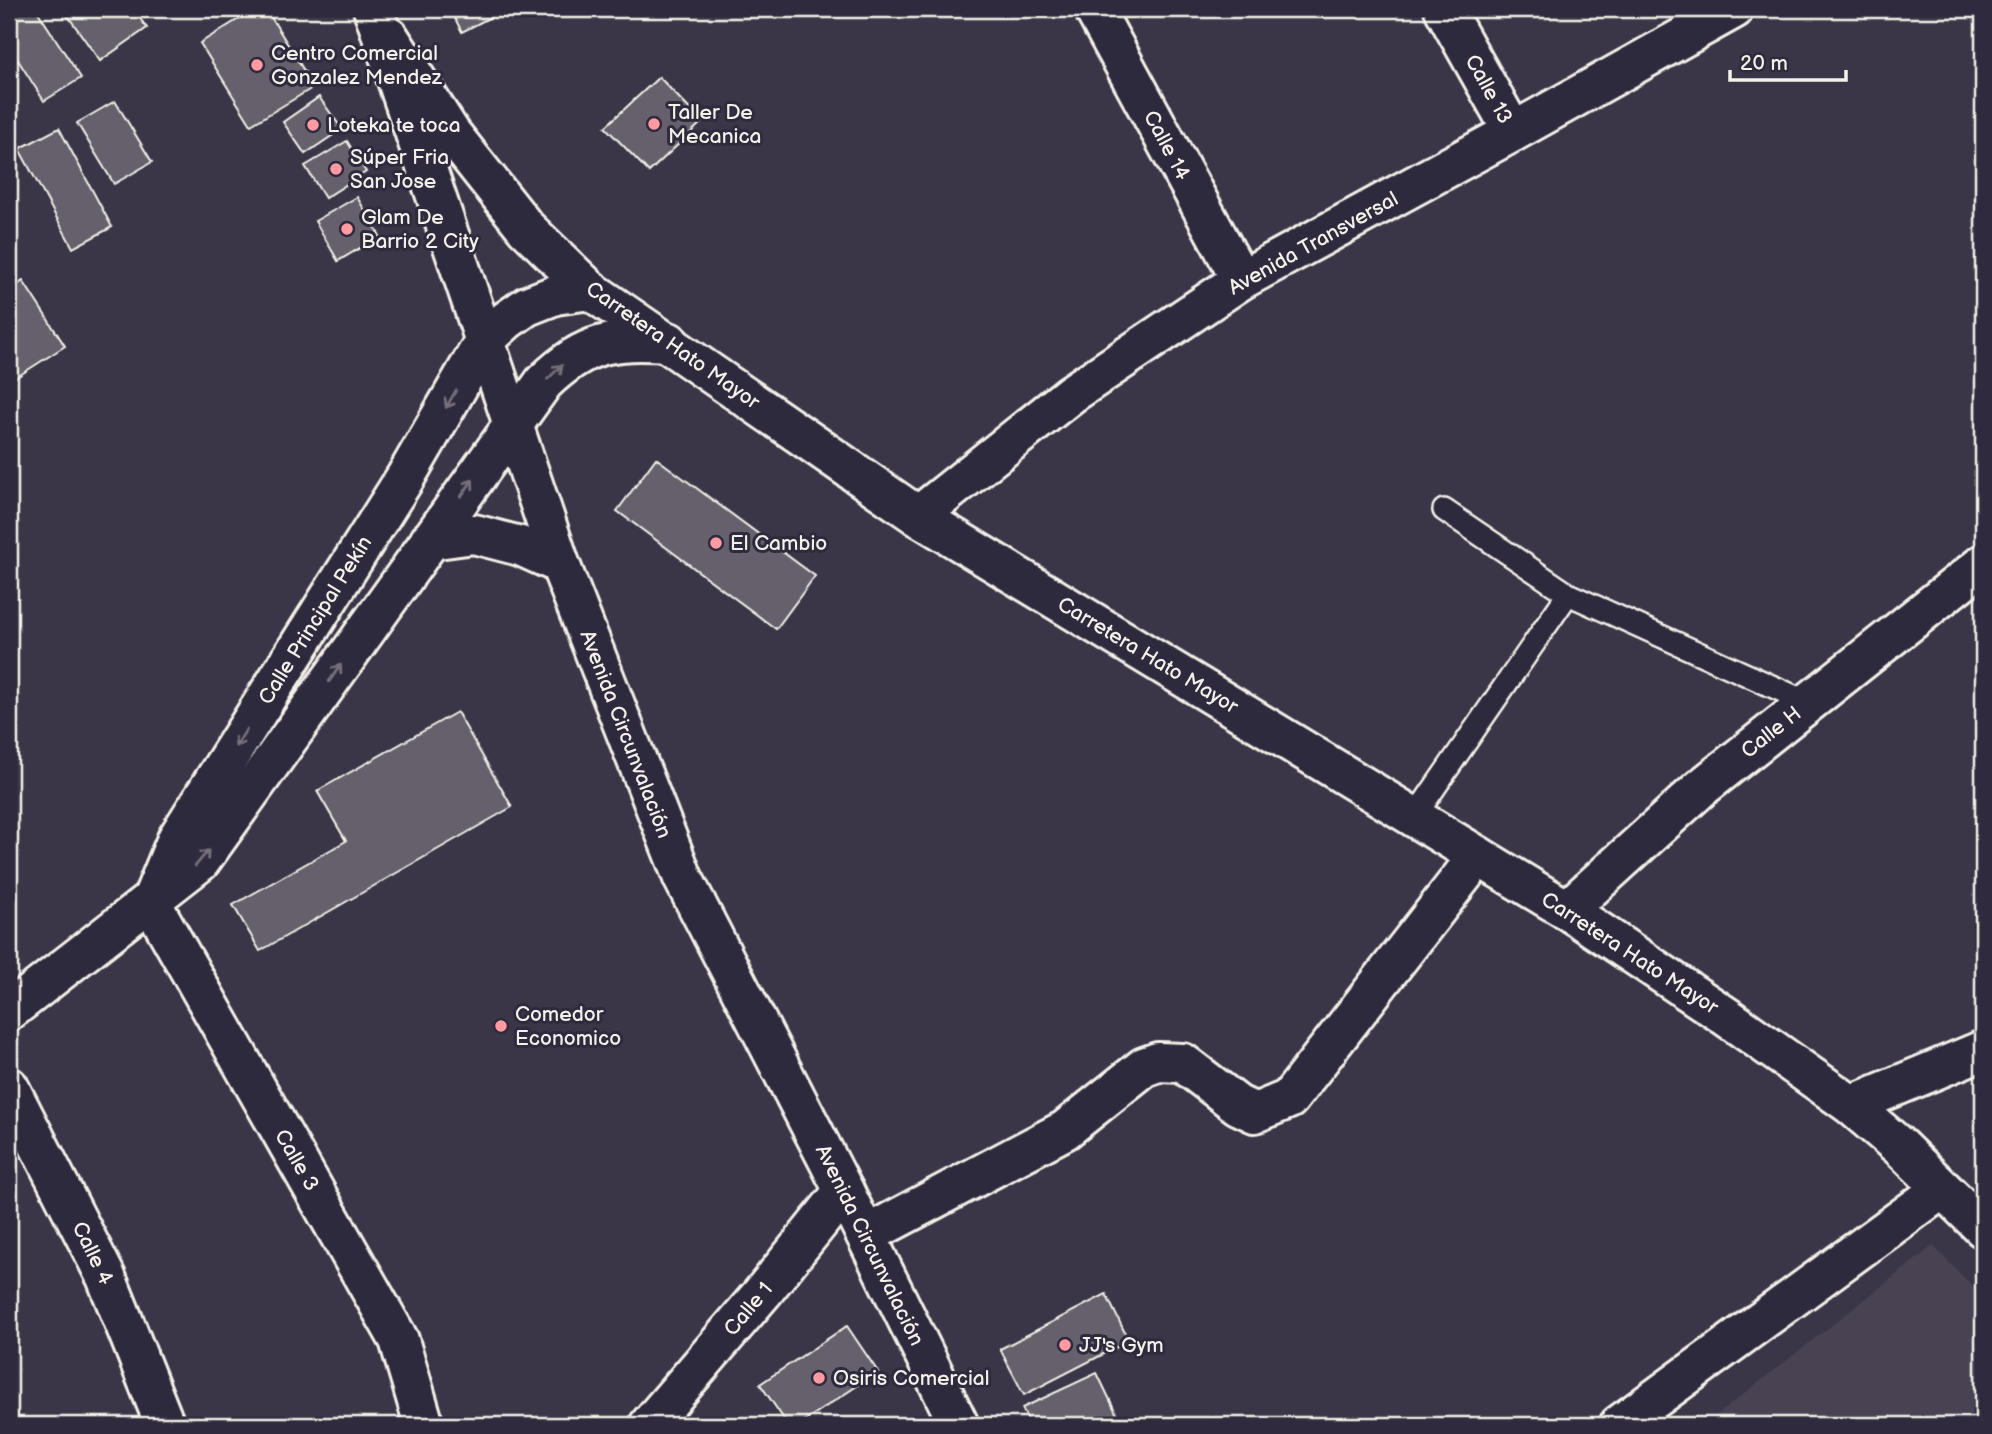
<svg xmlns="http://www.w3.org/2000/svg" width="1992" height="1434" font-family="'Balsamiq Sans',sans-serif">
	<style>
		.built { fill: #484352 }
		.building { fill: #65616c; stroke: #f4f1e8; stroke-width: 2 }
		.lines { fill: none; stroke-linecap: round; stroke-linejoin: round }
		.lane-casing { stroke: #f4f1e8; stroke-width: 26 }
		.street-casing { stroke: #f4f1e8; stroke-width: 44 }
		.secondary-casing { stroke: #f4f1e8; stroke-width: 44 }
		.primary-casing { stroke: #f4f1e8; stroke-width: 44 }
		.lane { stroke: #2f2a3d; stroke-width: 21 }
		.street { stroke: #2f2a3d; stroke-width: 38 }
		.secondary { stroke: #2f2a3d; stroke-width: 38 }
		.primary { stroke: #2f2a3d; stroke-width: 38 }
		.oneway { stroke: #747079 }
		.poi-dot { fill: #ff9aa2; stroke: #2f2a3d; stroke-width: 2.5 }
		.labels { text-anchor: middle; stroke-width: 6; stroke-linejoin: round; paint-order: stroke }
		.poi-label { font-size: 21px; fill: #f4f1e8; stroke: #2f2a3d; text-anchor: start }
		.street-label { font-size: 21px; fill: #f4f1e8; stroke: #2f2a3d }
	</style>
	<rect width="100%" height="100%" fill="#3b3647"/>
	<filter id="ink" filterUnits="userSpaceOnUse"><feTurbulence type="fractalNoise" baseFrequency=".0143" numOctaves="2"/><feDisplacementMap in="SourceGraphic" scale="14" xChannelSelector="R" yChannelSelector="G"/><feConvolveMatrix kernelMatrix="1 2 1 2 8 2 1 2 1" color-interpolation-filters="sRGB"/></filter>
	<g filter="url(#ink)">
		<!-- built -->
		<path class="built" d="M1933,1246L1983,1297V1425H1704Z"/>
		<!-- building -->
		<g class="building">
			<path d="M18,9H36L81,78L44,101L9,46V14Z"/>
			<path d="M63,9H133L147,28L100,61Z"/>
			<path d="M140,9H161L145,18Z"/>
			<path d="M255,9H266L314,87L251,125L200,43Z"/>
			<path d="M450,9H506L462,32Z"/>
			<path d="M659,77L702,122L649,172L605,127Z"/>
			<path d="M319,97L342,129L305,154L283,122Z"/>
			<path d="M115,101L152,162L114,184L77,123Z"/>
			<path d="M59,128L112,227L73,248L19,149Z"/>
			<path d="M347,141L366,172L325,198L305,166Z"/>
			<path d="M357,197L380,236L338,261L315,221Z"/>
			<path d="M23,281L65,346L9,382V291Z"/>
			<path d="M656,458L815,576L776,629L617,511Z"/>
			<path d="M457,712L512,807L260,951L233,905L346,841L317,791Z"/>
			<path d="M1106,1294L1129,1341L1024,1395L1000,1349Z"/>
			<path d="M847,1326L878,1372L798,1425H788L760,1384Z"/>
			<path d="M1097,1373L1122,1425H1030L1022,1408Z"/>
		</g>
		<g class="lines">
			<defs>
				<g id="lane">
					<path d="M1444,510L1568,594L1809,703"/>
					<path d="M1415,816L1568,594"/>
				</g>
				<g id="street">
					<path d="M1094,9L1241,280"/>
					<path d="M1444,9L1513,132"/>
					<path d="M918,516L1071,394L1241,280L1513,132L1734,9"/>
					<path d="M151,902L399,1340L424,1425"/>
					<path d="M1567,910L1700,789L1983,564"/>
					<path d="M9,1087L106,1277L165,1425"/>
					<path d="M1851,1105L1983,1050"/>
					<path d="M866,1235L1065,1130L1144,1067L1158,1062L1183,1063L1238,1105L1255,1113L1289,1099L1478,856"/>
					<path d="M649,1425L763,1292L844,1191"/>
					<path d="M1619,1425L1942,1189"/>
				</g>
				<g id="secondary">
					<path d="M389,37L450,132L526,228L590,290L918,516L1567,910L1724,1015L1851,1105L1900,1147L1983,1228"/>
					<path d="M153,897L177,839L405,478L485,340L507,320L527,306L555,295L590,290"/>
					<path d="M9,1011L200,862L544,382C587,341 611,339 669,342"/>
				</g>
				<g id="primary">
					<path d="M373,9L560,564L683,878L844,1191L959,1425"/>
					<path d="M430,540L474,534L520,546L560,564"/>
				</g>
			</defs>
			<!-- lane casing -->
			<use href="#lane" class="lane-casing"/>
			<!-- street casing -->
			<use href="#street" class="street-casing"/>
			<!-- secondary casing -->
			<use href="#secondary" class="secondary-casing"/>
			<!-- primary casing -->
			<use href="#primary" class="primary-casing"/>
			<!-- lane -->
			<use href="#lane" class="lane"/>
			<!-- street -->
			<use href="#street" class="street"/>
			<!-- secondary -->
			<use href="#secondary" class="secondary"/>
			<!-- primary -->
			<use href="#primary" class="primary"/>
		</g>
		<!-- one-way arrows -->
		<defs><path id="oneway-shaft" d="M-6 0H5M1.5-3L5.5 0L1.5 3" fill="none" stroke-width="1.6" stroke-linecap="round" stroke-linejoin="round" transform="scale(1.75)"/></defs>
		<g class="oneway">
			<use href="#oneway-shaft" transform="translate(555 372) rotate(-44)"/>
			<use href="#oneway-shaft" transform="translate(451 399) rotate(120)"/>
			<use href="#oneway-shaft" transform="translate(467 488) rotate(-55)"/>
			<use href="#oneway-shaft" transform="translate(335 673) rotate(-55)"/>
			<use href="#oneway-shaft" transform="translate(241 738) rotate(122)"/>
			<use href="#oneway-shaft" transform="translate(202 858) rotate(-50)"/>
		</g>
	</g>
	<!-- markers -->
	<g class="poi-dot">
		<circle cx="257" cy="65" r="7"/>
		<circle cx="654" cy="124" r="7"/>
		<circle cx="313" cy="125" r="7"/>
		<circle cx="336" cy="169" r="7"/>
		<circle cx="347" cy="229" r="7"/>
		<circle cx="716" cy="543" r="7"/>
		<circle cx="501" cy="1026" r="7"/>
		<circle cx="1065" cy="1345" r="7"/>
		<circle cx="819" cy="1378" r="7"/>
	</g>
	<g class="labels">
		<!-- poi labels -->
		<g class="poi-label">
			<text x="271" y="60">Centro Comercial<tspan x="271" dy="24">Gonzalez Mendez</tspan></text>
			<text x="668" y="119">Taller De<tspan x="668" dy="24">Mecanica</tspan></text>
			<text x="327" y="132">Loteka te toca</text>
			<text x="350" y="164">Súper Fria<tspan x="350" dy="24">San Jose</tspan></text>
			<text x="361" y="224">Glam De<tspan x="361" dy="24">Barrio 2 City</tspan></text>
			<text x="730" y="550">El Cambio</text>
			<text x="515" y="1021">Comedor<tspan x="515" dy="24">Economico</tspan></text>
			<text x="1079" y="1352">JJ's Gym</text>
			<text x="833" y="1385">Osiris Comercial</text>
		</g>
		<!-- street labels -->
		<g class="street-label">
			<text transform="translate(1489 89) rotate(61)" y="7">Calle 13</text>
			<text transform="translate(1167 145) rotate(62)" y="7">Calle 14</text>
			<text transform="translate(1313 243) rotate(-29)" y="7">Avenida Transversal</text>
			<text transform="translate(673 345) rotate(35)" y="7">Carretera Hato Mayor</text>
			<text transform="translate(315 620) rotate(-58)" y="7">Calle Principal Pekín</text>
			<text transform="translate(1148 655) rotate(31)" y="7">Carretera Hato Mayor</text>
			<text transform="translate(1771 732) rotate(-38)" y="7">Calle H</text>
			<text transform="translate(626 734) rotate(69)" y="7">Avenida Circunvalación</text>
			<text transform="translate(1630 953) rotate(33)" y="7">Carretera Hato Mayor</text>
			<text transform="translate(297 1160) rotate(60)" y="7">Calle 3</text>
			<text transform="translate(870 1245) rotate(64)" y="7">Avenida Circunvalación</text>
			<text transform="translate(93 1253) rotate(64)" y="7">Calle 4</text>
			<text transform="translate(748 1309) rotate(-50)" y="7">Calle 1</text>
		</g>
	</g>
	<!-- margin -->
	<rect width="1992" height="1434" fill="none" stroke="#2f2a3d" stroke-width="35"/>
	<rect x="18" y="18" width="1957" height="1399" fill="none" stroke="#f4f1e8" stroke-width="2.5" filter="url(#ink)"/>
	<!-- scale -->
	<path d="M1730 70v10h116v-10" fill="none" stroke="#f4f1e8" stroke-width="3.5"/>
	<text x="1740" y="70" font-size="21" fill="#f4f1e8" stroke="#2f2a3d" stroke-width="5" paint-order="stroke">20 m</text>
</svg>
